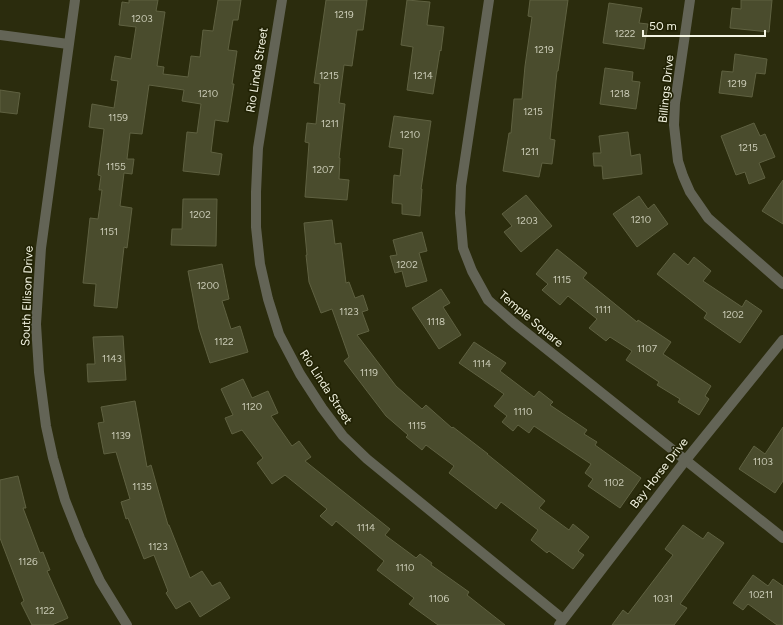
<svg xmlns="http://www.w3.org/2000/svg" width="783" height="625" font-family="Figtree,sans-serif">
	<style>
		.building { fill: #4a4c2d; stroke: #5f6141 }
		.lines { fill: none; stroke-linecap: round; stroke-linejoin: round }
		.minor { stroke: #636456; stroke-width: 10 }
		.tertiary { stroke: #636456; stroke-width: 10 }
		.labels { text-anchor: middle; stroke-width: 3.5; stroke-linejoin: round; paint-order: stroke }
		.number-label { font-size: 10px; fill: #cacbb6 }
		.street-label { font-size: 12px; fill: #f4f5e3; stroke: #212204 }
	</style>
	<rect width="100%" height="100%" fill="#2b2c0d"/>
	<!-- building -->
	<g class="building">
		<path d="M129,0H158L156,11L165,12L157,66L164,67L163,74L188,77L191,56L200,57L203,30L213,31L218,0H241L238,20H233L228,50L237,51L232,84H234L228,122L215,120L211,152L222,154L219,175L183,171L187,132L197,133L201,104L182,101L184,90L149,85L142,134L130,133L127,159H134L132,174L124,173L120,206L132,208L127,248L124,247L117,308L94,306L96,284L83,283L90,218L98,219L102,190H99L101,176L98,175L104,129L89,127L92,104L114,108L118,81L111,80L115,56L131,59L136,27L119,25L122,2L129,3Z"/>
		<path d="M326,0H367L363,30H357L352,66L344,65L339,103L345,104L339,158H340L339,179L349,180L347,200L305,197L309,143L305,142L307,123L316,124L320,84L314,83Z"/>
		<path d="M407,0L430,2L427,25L444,27L441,51L440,50L433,94L407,90L413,47L401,45Z"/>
		<path d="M530,0H568L558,71H557L550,139L555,140L552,164L542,163L539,177L503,171L509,133H511L514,99H522L525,66L532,17L528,16Z"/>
		<path d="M741,0H772L769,32L730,28L732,8L741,9Z"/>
		<path d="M609,3L642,8L639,23L648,24L644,49L603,43Z"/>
		<path d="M735,54L767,59L765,74L756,73L752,97L719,93L722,71L733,72Z"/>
		<path d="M605,68L633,72L632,81L640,82L636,109L600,104Z"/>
		<path d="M0,90L20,93L17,114L0,112Z"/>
		<path d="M394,116L431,121L421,189H422L420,216L402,214V204L392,203L394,175L400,176L403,149L389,147Z"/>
		<path d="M754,123L760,136L765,134L775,157L759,163L765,178L749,184L745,172L736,175L721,136Z"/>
		<path d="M628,132L631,156L640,154L642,174L603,179L602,166H594L593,153H601L599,136Z"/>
		<path d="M783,180V224L762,211Z"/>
		<path d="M526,195L552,226L521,252L504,232L512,226L502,214Z"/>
		<path d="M639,196L648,209L654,204L668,224L637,247L613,214Z"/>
		<path d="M183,199H217L216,246L171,245L172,229H182Z"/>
		<path d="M332,220L335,244L341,243L346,283L349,282L355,298L363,295L368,310L362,312L369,331L357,335L396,386L422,409L426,405L452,428L453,427L488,454H487L545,501L539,508L569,530L573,524L589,537L578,551L584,555L573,569L549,551L547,553L531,540L538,530L501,502L496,509L449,473L454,466L426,445L422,450L406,437L408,435L386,416L344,361L349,357L332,309L321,313L309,282L306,255H307L304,223Z"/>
		<path d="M422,232L427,251L419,253L427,281L406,287L402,271L395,273L390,256L397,255L393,240Z"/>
		<path d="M557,249L587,273L583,278L637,322L638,320L671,342L663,354L711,386L705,396L709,399L699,415L678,402L680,399L657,385L659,382L626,360L632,351L610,337L606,341L589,328L597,319L568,296L560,305L542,290L548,284L536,274Z"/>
		<path d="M674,253L688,265L694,257L711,271L703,281L742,307L746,300L762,311L740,343L704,318L707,313L657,274Z"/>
		<path d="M222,264L229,299L222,301L231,329L240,326L248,352L210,363L199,329L188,271Z"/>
		<path d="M441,289L450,303L443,307L461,335L439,349L412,308Z"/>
		<path d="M123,336L126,380L88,382L87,364H95L93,337Z"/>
		<path d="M474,342L506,363L500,371L534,397L539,391L553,402L550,405L587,430L584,434L597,442L595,445L641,478L620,508L588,486L593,479L585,473L591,464L534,426L529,433L518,425L513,431L502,422L507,416L494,406L504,394L459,363Z"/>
		<path d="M243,379L252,398L268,391L278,413L271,416L292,446L299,441L311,457L305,461L390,529L385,535L416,558L420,554L432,563L431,565L469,592L467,595L505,625H438L409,604L414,598L377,570L384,561L336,521L332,526L320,516L327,509L285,475L272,484L257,463L263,458L242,430L232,434L225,418L233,415L221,389Z"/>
		<path d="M135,401L147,467L151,465L168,525H169L190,578L202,571L212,586L220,582L230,598L200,617L190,601L176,609L166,593L168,591L154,555L144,559L128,518L126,519L121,502L130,499L116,452L104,454L98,423L104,422L101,407Z"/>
		<path d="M783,427V481L775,493L739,469L754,446L765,454Z"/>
		<path d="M18,476L26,508H23L40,553L43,552L50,570L47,571L68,618L52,625H32L21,603L24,601L0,538V480Z"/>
		<path d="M683,525L703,539L708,532L724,543L680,604L687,608L674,625H612L623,610L628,614L673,555L665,549Z"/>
		<path d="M753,575L768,586L773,579L783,586V625H777L748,604L743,610L733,603Z"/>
	</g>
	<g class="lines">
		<!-- minor -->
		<g class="minor">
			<path d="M282,0L258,148L256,192V227L260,264L268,299L279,334L300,374L322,408L343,436L367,459L563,619"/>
			<path d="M489,0L461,186L460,213L463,248L472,271L488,300L514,323L783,538"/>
			<path d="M690,0L675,103L674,125L678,161L683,176L690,192L708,218L783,284"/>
			<path d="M0,35L68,44"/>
			<path d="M559,625L685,461L783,340"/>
		</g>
		<!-- tertiary -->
		<path class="tertiary" d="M75,0L41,248L36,324L39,372L46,426L53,458L65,500L80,538L100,581L127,625"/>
	</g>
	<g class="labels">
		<!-- number labels -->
		<g class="number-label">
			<text x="344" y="18">1219</text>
			<text x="142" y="22">1203</text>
			<text x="625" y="37">1222</text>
			<text x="544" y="53">1219</text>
			<text x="329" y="79">1215</text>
			<text x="423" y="79">1214</text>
			<text x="737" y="87">1219</text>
			<text x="208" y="97">1210</text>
			<text x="620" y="97">1218</text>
			<text x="533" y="115">1215</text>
			<text x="118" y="121">1159</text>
			<text x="330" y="127">1211</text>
			<text x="410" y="138">1210</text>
			<text x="748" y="151">1215</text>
			<text x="530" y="155">1211</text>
			<text x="116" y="170">1155</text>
			<text x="323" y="173">1207</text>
			<text x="200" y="218">1202</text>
			<text x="641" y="223">1210</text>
			<text x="527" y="224">1203</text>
			<text x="109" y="235">1151</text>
			<text x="407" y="268">1202</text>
			<text x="562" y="283">1115</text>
			<text x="208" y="289">1200</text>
			<text x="603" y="313">1111</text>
			<text x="349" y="315">1123</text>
			<text x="733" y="318">1202</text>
			<text x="436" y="325">1118</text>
			<text x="224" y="345">1122</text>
			<text x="647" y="352">1107</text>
			<text x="112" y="362">1143</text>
			<text x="482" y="367">1114</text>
			<text x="369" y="376">1119</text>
			<text x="252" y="410">1120</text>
			<text x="523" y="415">1110</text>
			<text x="417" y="429">1115</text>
			<text x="121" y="439">1139</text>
			<text x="763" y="465">1103</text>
			<text x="614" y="486">1102</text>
			<text x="142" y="490">1135</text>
			<text x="366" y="531">1114</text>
			<text x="158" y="550">1123</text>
			<text x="28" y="565">1126</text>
			<text x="405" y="571">1110</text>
			<text x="761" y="598">10211</text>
			<text x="439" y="602">1106</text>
			<text x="663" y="602">1031</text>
			<text x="45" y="614">1122</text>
		</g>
		<!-- street labels -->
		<g class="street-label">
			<text transform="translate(257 70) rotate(-81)" y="4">Rio Linda Street</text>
			<text transform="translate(666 89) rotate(-84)" y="4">Billings Drive</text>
			<text transform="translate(27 296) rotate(-88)" y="4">South Ellison Drive</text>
			<text transform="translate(531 319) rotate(40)" y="4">Temple Square</text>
			<text transform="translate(326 387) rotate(57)" y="4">Rio Linda Street</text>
			<text transform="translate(659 473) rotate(-52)" y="4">Bay Horse Drive</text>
		</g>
	</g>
	<!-- scale -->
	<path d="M643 30v6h122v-6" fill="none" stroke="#f4f5e3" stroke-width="2"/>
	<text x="649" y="30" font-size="12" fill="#f4f5e3" stroke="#212204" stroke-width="3" paint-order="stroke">50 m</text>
</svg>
